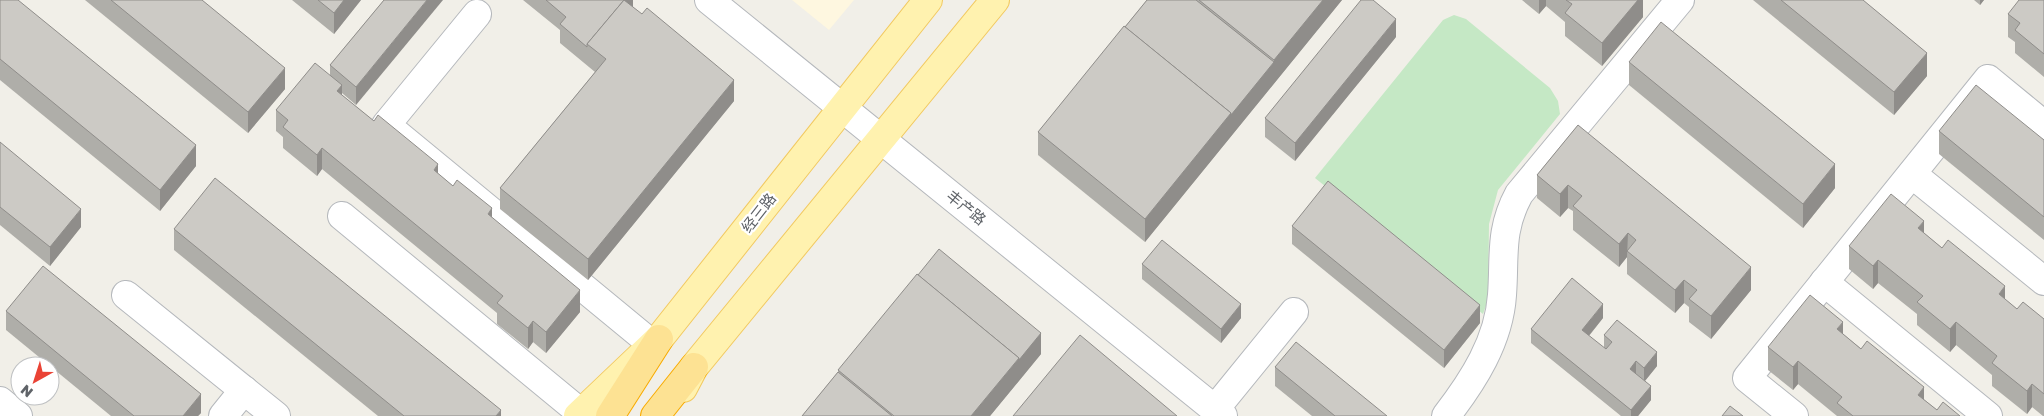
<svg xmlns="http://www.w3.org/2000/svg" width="2044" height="416" font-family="'Golos Text','Noto Sans SC',sans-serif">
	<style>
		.commercial { fill: #fef7e0 }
		.green { fill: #c5e8c5 }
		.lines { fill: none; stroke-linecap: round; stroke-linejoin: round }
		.minor-casing { stroke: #b5b8bc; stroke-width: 30 }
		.major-casing { stroke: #f2c960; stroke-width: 30 }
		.highway-casing { stroke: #f9ab00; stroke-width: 30 }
		.minor { stroke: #fff; stroke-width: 28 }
		.major { stroke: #fff2af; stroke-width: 28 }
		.highway { stroke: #fde293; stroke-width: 28 }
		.wall { fill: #afaea9 }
		.shaded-wall { fill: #8f8d8a }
		.building { fill: #cccac5; stroke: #8f8d8a }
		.labels { text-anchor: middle; stroke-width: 4.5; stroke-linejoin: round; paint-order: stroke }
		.street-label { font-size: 15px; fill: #5f6368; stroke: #fff }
	</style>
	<rect width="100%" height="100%" fill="#f1efe8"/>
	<!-- commercial -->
	<path class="commercial" d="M792,0H854L829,30Z"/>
	<!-- green -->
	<path class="green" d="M1454,15L1466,19L1550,88L1558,101L1560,114L1498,190L1489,224L1488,300L1483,314L1315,178L1443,20Z"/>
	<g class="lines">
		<defs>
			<g id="minor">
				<path d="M709,0L1223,416"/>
				<path d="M477,14L386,125L653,345"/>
				<path d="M1912,174L2044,281"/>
				<path d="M342,216L581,413"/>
				<path d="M1824,282L1988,416"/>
				<path d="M126,295L276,416"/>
				<path d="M0,401L18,416"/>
				<path d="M1215,409L1294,312"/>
				<path d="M223,416L244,390"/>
				<path d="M1446,416C1473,381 1499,341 1502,295C1505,257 1499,231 1519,194L1680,0"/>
				<path d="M1794,416L1747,378L1988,79L2044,125"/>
			</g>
			<g id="major">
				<path d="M683,388L694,367L995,0"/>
				<path d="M578,416L659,339L928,0"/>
			</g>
			<g id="highway">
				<path d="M610,416L659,339"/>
				<path d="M655,416L694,367"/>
			</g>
		</defs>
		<!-- minor casing -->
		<use href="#minor" class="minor-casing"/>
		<!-- major casing -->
		<use href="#major" class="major-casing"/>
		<!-- highway casing -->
		<use href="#highway" class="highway-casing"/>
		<!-- minor -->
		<use href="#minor" class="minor"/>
		<!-- major -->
		<use href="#major" class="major"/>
		<!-- highway -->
		<use href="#highway" class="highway"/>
	</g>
	<!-- wall -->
	<g class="wall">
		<path d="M0,0L196,166L160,211L0,80Z"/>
		<path d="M85,0H202L285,89L248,133Z"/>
		<path d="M292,0H361L334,34Z"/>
		<path d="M384,0L356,105L342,93V95L492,218L580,312L546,353L533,342L528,349L497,324V313L322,169L317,176L283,148V137L276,131V110L330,75V65Z"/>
		<path d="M523,0H633V7L734,101L588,280L500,209V188L595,72L560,43V30Z"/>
		<path d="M1147,0H1342L1145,242L1038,155V132Z"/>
		<path d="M1522,0H1643V17L1602,66L1565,36V22L1546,6L1539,14Z"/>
		<path d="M1753,0H1863L1927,76L1894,115Z"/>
		<path d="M1974,0H1984L1980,5Z"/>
		<path d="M2044,0V77L2015,53V42L2008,37V14Z"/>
		<path d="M1396,37L1295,161L1265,137V118Z"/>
		<path d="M1629,62L1835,188L1803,228L1629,85Z"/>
		<path d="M1578,125L1751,290L1711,339L1689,322V307L1684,303L1675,313L1627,274V257L1619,267L1573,230V211L1568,208L1560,217L1537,198V175Z"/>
		<path d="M1939,131L2044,140V240L1939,154Z"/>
		<path d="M0,142L81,227L50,266L0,225Z"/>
		<path d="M1292,226L1480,323L1444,368L1292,244Z"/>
		<path d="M174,229L501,416H378L174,250Z"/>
		<path d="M1924,233L2017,309L2044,319V416H2043L2032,407L2027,414L1992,386V375L1956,345L1950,352L1917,325V314L1878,283L1873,289L1849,269V246Z"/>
		<path d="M1142,264L1241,318L1221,343L1142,279Z"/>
		<path d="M6,311L201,413L198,416H111L6,330Z"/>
		<path d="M1603,318L1589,336L1604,348V335L1657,366L1645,381L1651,400L1638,416H1621L1531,343V329Z"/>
		<path d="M1843,334L1937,410L1960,416H1837L1798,384L1793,390L1768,370V347Z"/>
		<path d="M1041,354L990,416H802L838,372V370Z"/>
		<path d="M1275,367L1387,416H1312L1275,386Z"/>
	</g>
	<!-- shaded-wall -->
	<g class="shaded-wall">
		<path d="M344,0H361L334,34V13Z"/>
		<path d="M427,0H443L356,105V87Z"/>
		<path d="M625,0H633V10L588,45Z"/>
		<path d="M1323,0H1342L1145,242V219L1231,113L1274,62V60Z"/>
		<path d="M1539,0H1546V6L1539,14Z"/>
		<path d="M1638,0H1643V17L1602,66V43Z"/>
		<path d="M1980,0H1984L1980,5Z"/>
		<path d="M1396,19V37L1295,161V143Z"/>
		<path d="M1927,53V76L1894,115V92Z"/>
		<path d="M285,68V89L248,133V112Z"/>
		<path d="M734,80V101L588,280V259Z"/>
		<path d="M342,85V106L337,91Z"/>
		<path d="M196,145V166L160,211V190Z"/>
		<path d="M322,148V169L317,176V155Z"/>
		<path d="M438,164V186L434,170Z"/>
		<path d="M1835,164V188L1803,228V204Z"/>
		<path d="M1568,185V208L1560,217V194Z"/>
		<path d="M492,208V230L488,214Z"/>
		<path d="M81,209V227L50,266V247Z"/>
		<path d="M1924,221V244L1918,228Z"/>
		<path d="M1628,233L1627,257L1619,267V244Z"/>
		<path d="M1878,260V283L1873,289V266Z"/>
		<path d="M1751,267V290L1711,339V316Z"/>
		<path d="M1684,280V303L1675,313V290Z"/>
		<path d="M2005,286V309L1999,294Z"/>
		<path d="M580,290V312L546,353V332Z"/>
		<path d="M1241,304V318L1221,343V329Z"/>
		<path d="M1603,304V318L1582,344V330Z"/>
		<path d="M1480,305V323L1444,368V350Z"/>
		<path d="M533,321V342L528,349V328Z"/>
		<path d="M1843,322V345L1837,329Z"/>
		<path d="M1956,322V345L1950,352V329Z"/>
		<path d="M1041,333V354L990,416H971L1019,358Z"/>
		<path d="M1657,352V366L1644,382V368Z"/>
		<path d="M1636,361V376L1630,369Z"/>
		<path d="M1798,361V384L1793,390V367Z"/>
		<path d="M2032,384V407L2027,414V391Z"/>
		<path d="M1651,386V400L1638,416H1631V410Z"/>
		<path d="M1924,387V410L1918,395Z"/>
		<path d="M201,394V413L198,416H183Z"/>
		<path d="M501,410V416H496Z"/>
	</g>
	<!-- building -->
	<g class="building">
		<path d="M0,0H18L196,145L160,190L0,59Z"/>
		<path d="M111,0H202L285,68L248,112Z"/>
		<path d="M318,0H344L334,13Z"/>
		<path d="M384,0H427L356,87L330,65Z"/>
		<path d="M546,0H624L587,44V47L560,24L566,17Z"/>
		<path d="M624,0L642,14L647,8L734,80L588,259L500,188L606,59L587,44Z"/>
		<path d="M1147,0H1196L1274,62L1231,115V113L1125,27Z"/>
		<path d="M1199,0H1323L1274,60Z"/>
		<path d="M1361,0H1373L1396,19L1295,143L1265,118Z"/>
		<path d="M1566,0H1638L1602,43L1565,13L1572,4Z"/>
		<path d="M1781,0H1863L1927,53L1894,92Z"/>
		<path d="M2019,0H2044V54L2015,30L2020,23L2008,14Z"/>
		<path d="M1661,22L1835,164L1803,204L1629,62Z"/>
		<path d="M1124,26L1231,113L1145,219L1038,132Z"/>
		<path d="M315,63L342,85L337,91L374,121L378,115L438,164L434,170L453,186L457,180L492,208L488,214L580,290L546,332L533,321L528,328L497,303L503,296L322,148L317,155L283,127L288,120L276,110Z"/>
		<path d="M1976,85L2044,140V217L1939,131Z"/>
		<path d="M1578,125L1751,267L1711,316L1689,299L1697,290L1684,280L1675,290L1627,251L1636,240L1628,233L1619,244L1573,206L1582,196L1568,185L1560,194L1537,175Z"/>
		<path d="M0,142L81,209L50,247L0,207Z"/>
		<path d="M215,178L501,410L496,416H404L174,229Z"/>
		<path d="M1328,181L1480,305L1444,350L1292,226Z"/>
		<path d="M1891,194L1924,221L1918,228L1942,248L1948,240L2005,286L1999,294L2017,309L2023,302L2044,319V394L2032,384L2027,391L1992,363L1997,356L1956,322L1950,329L1917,302L1923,296L1878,260L1873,266L1849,246Z"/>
		<path d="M1162,240L1241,304L1221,329L1142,264Z"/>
		<path d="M939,249L1041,333L1019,360V358L918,275Z"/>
		<path d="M43,266L201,394L183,416H134L6,311Z"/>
		<path d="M917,274L1019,358L971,416H894L838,370Z"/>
		<path d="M1572,278L1603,304L1582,330L1606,349L1612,342L1604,335L1617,320L1657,352L1644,368L1636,361L1630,369L1651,386L1631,410L1531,329Z"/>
		<path d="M1810,295L1843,322L1837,329L1861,349L1867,341L1924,387L1918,395L1937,410L1943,402L1960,416H1853L1837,403L1842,397L1798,361L1793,367L1768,347Z"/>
		<path d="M1080,335L1177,416H1013Z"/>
		<path d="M1296,342L1387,416H1335L1275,367Z"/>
		<path d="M838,372L892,416H802Z"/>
		<path d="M1730,406L1743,416H1722Z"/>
	</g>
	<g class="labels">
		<!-- street labels -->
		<g class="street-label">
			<text transform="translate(966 208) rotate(39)" y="5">丰产路</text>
			<text transform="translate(759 213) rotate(-52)" y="5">经三路</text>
		</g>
	</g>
	<!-- north arrow -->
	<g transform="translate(35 381) rotate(219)"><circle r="24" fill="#ffffff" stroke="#bfc1c3"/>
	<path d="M0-4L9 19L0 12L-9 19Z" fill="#ea4335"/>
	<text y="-8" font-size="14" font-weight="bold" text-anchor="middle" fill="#5f6368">N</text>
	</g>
</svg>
